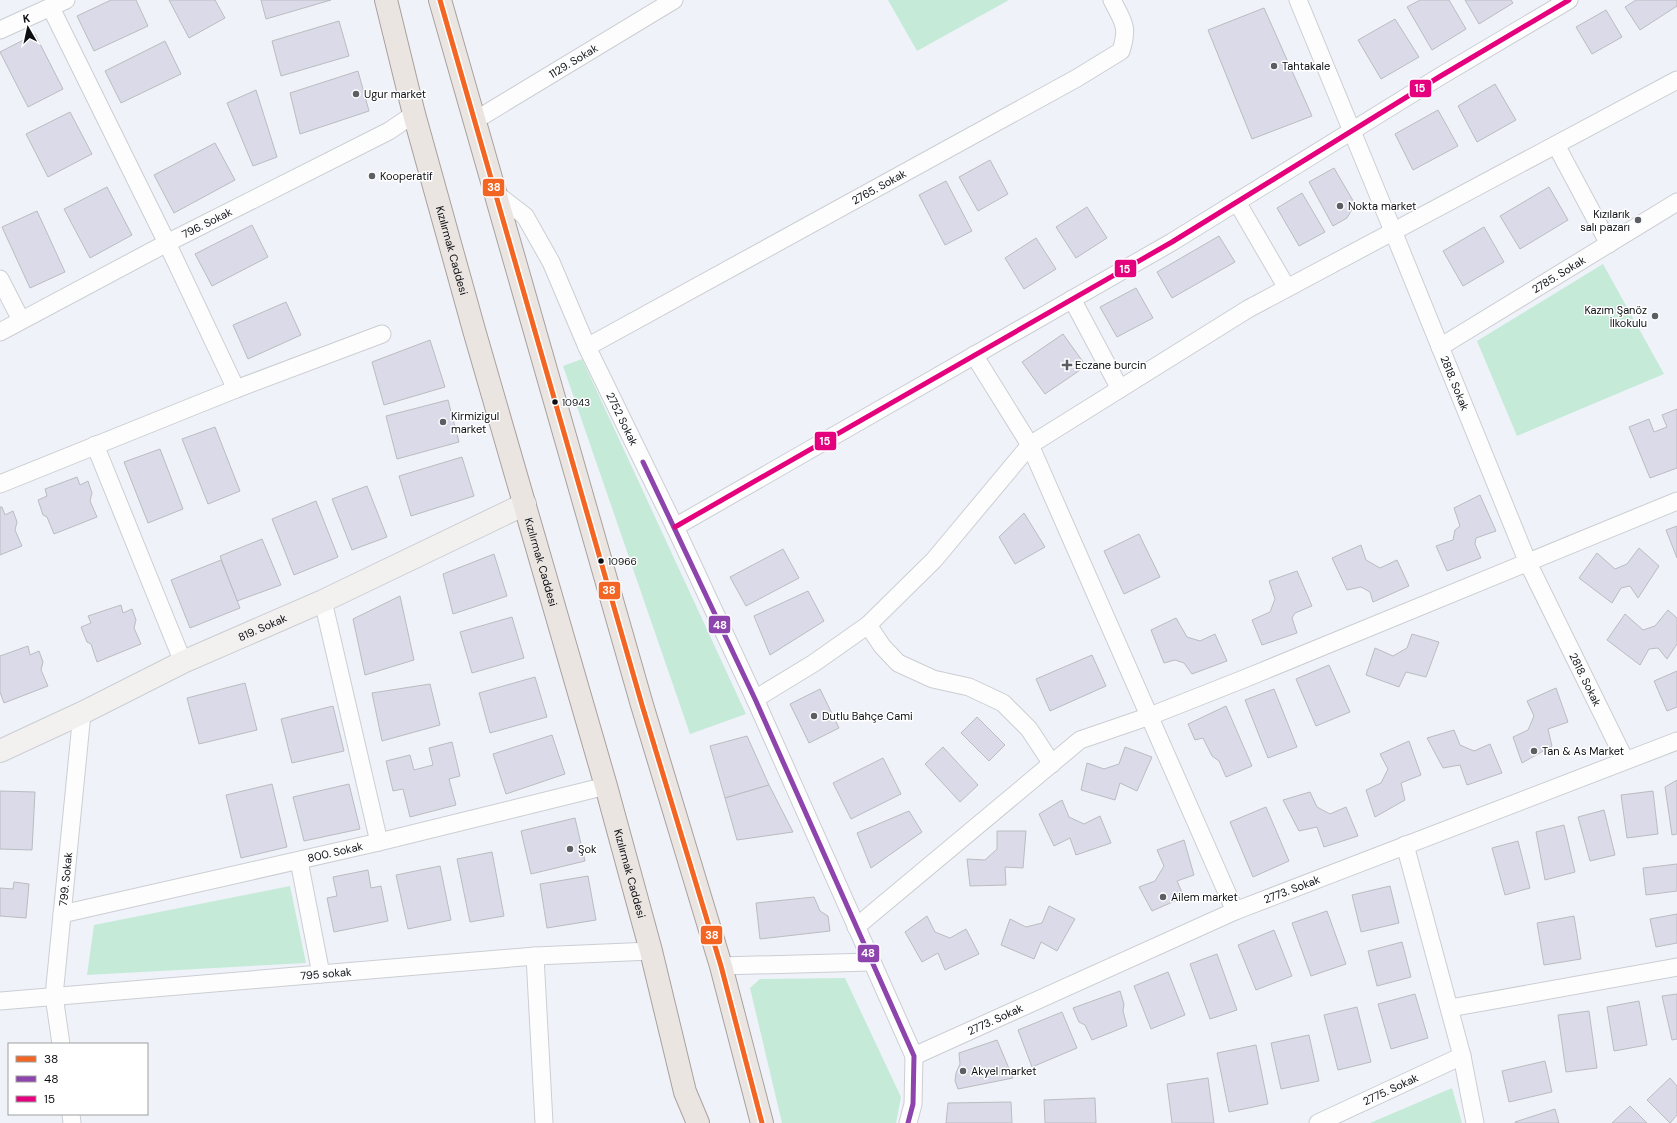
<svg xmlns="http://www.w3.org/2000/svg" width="1677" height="1123" font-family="'DM Sans',sans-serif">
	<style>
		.green { fill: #c5ead8 }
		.building { fill: #dadae8; stroke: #babcc0 }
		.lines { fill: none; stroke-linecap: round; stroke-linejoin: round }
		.street-casing { stroke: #cbced2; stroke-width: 19 }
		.secondary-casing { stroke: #cbced2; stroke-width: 24 }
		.primary-casing { stroke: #aaa09e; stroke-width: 24 }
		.street { stroke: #fdfdfe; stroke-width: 17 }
		.secondary { stroke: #f3f0f0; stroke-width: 22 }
		.primary { stroke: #ebe5e2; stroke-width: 22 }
		.bus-1-casing { stroke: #fff; stroke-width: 8 }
		.bus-2-casing { stroke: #fff; stroke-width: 8 }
		.bus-3-casing { stroke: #fff; stroke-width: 8 }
		.bus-1 { stroke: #f26522; stroke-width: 5 }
		.bus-2 { stroke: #8e44ad; stroke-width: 5 }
		.bus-3 { stroke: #e5007d; stroke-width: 5 }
		.poi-dot { fill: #5b5e63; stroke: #fff; stroke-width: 1.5 }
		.bus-dot { fill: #0c0e12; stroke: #fff; stroke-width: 1.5 }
		.labels { text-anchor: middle; stroke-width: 3; stroke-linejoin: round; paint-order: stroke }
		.bus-label { font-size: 10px; fill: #0c0e12; stroke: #fff; text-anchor: start }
		.street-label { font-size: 11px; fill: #0c0e12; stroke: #fff }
		.poi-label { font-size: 11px; fill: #0c0e12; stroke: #fff; text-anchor: start }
		.line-badge { stroke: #fff; stroke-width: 1.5 }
		.badge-label { font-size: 11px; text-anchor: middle; font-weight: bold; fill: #fff }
	</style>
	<rect width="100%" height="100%" fill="#eff3f9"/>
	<!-- green -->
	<g class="green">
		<path d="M888,0H1009L917,51Z"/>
		<path d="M1603,264L1664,374L1517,436L1477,341Z"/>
		<path d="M582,359L746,714L690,734L563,366Z"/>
		<path d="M290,886L306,963L87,975L94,925Z"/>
		<path d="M845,978L901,1097L896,1123H782L750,988L760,979Z"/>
		<path d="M1452,1088L1462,1123H1370Z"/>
	</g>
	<!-- building -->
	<g class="building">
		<path d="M111,0H136L148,26L94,51L77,16Z"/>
		<path d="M169,0H215L225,18L189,38Z"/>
		<path d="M261,0H331L266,19Z"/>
		<path d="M1420,0H1449L1466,29L1432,50L1407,7Z"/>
		<path d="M1465,0H1511L1513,3L1479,24Z"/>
		<path d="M1636,0H1677V6L1640,30L1625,7Z"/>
		<path d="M1264,8L1312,116L1252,139L1208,30Z"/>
		<path d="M1606,10L1622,37L1592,54L1576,27Z"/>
		<path d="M1395,19L1419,57L1381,79L1358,40Z"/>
		<path d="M339,21L349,56L281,76L272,41Z"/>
		<path d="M35,34L63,89L28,107L0,52Z"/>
		<path d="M165,41L181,74L121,103L105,71Z"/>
		<path d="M358,71L369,111L300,134L290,93Z"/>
		<path d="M1495,84L1516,120L1477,142L1458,106Z"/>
		<path d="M256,90L277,157L253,166L227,103Z"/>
		<path d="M1438,110L1458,146L1413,170L1395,134Z"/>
		<path d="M70,112L92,154L48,177L26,134Z"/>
		<path d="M215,143L235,180L174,213L154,175Z"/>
		<path d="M990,160L1008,194L978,211L959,177Z"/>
		<path d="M1334,168L1355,204L1347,218L1333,226L1309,182Z"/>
		<path d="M946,181L972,231L945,245L919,195Z"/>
		<path d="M107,187L132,235L90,258L64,209Z"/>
		<path d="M1549,187L1568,220L1520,249L1500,216Z"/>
		<path d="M1302,193L1325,232L1299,246L1277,208Z"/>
		<path d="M1087,207L1107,238L1076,258L1056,227Z"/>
		<path d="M37,211L65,272L30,288L2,227Z"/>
		<path d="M252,225L268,257L212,286L195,254Z"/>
		<path d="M1484,227L1504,262L1463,286L1443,251Z"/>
		<path d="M1219,236L1235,262L1172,298L1157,272Z"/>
		<path d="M1036,238L1056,269L1024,289L1005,258Z"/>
		<path d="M1136,288L1153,318L1117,337L1100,307Z"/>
		<path d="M286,302L301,335L248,359L233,325Z"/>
		<path d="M1063,334L1086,366L1045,394L1022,362Z"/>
		<path d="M430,340L445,387L384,405L372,362Z"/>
		<path d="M448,400L459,442L397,459L386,416Z"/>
		<path d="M1677,409V468L1650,478L1629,427L1649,419L1654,432L1667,427L1662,415Z"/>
		<path d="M215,427L240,491L208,504L182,439Z"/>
		<path d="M160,449L183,509L148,523L124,462Z"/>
		<path d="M462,457L474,496L411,516L399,476Z"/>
		<path d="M77,477L80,485L88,481L92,493L90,501L97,517L54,534L47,517L43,515L38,500L47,496L45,489Z"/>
		<path d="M367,486L387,537L352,550L332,499Z"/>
		<path d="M1480,495L1496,531L1476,538L1475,544L1481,558L1447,571L1436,546L1453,540L1455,530L1460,526L1454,508Z"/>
		<path d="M316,501L338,557L294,575L272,519Z"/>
		<path d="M0,507H2L5,515L13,511L17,522L15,530L22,546L0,555Z"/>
		<path d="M1024,513L1045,547L1015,564L999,537Z"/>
		<path d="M1677,526V558L1666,530Z"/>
		<path d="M1139,534L1160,577L1124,594L1104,551Z"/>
		<path d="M262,539L281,585L237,601L220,556Z"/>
		<path d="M1361,545L1366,560L1380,568L1397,560L1409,586L1373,602L1370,592L1361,587L1347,590L1332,558Z"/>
		<path d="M1639,548L1659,566L1638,598L1630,586L1621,588L1612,603L1579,578L1597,553L1615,569L1627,564Z"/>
		<path d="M783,549L799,578L746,606L730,577Z"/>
		<path d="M494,554L507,596L453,614L443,574Z"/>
		<path d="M221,560L240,608L190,628L171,580Z"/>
		<path d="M1297,571L1312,606L1295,613L1292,618L1297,633L1262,645L1252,620L1270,612L1275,599L1269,581Z"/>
		<path d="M808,591L824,621L770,655L754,616Z"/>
		<path d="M400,596L414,660L365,675L353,619Z"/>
		<path d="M121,605L123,613L132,609L136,620L134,628L141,644L97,662L91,644L87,642L81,627L91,623L88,616Z"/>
		<path d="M1668,610L1677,618V644L1667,659L1658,648L1649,649L1640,665L1607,640L1625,614L1643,630L1655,626Z"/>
		<path d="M512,617L524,658L472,673L460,632Z"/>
		<path d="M1176,618L1187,637L1200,641L1215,634L1227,661L1192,674L1184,663L1175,660L1164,663L1151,630Z"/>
		<path d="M1412,634L1439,642L1426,677L1406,672L1399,687L1366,675L1375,648L1393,656L1407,648Z"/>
		<path d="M28,646L30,655L39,651L43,662L41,670L48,686L4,703L0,692V656Z"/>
		<path d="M1092,655L1106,686L1050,711L1036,679Z"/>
		<path d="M1329,665L1350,712L1316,726L1296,679Z"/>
		<path d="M1677,671V707L1667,711L1654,681Z"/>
		<path d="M535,677L547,717L490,733L479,693Z"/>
		<path d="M245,683L257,730L199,744L187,698Z"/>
		<path d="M430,684L440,725L382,741L372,693Z"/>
		<path d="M1556,688L1568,722L1548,729L1552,746L1522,763L1513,737L1528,730L1534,716L1527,701Z"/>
		<path d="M820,689L839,728L809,743L790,704Z"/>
		<path d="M1274,689L1297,747L1268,758L1245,700Z"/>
		<path d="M333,706L344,751L292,763L281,719Z"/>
		<path d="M1226,706L1252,766L1226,777L1219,761L1212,756L1203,738L1195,740L1188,724Z"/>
		<path d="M977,717L1005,745L989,761L961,733Z"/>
		<path d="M1454,730L1460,745L1474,751L1490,744L1502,773L1467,785L1460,765L1443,768L1427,738Z"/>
		<path d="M552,735L565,774L506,794L493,754Z"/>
		<path d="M747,736L769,785L725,798L710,746Z"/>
		<path d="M1409,741L1421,775L1401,783L1405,800L1375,817L1366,790L1381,783L1388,769L1380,754Z"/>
		<path d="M452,742L460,776L449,779L456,805L410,817L403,789L393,791L386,761L410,755L414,770L433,765L429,748Z"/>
		<path d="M943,747L978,785L960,802L925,764Z"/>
		<path d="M1125,747L1152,757L1137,791L1120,783L1115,800L1081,790L1087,763L1104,769L1119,764Z"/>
		<path d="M883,758L901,794L851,819L833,783Z"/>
		<path d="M1677,780V834L1672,835L1665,787Z"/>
		<path d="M272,784L287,847L241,858L226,795Z"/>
		<path d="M349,784L360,829L304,841L293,797Z"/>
		<path d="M769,785L793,832L737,840L725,798Z"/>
		<path d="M0,791L35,792L32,850L0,849Z"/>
		<path d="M1653,791L1658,834L1627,838L1621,795Z"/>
		<path d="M1310,792L1317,807L1330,814L1346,807L1358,836L1324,847L1317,827L1299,831L1283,800Z"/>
		<path d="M1062,800L1069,817L1084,824L1100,816L1111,843L1076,855L1070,838L1054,846L1039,814Z"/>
		<path d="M1266,807L1289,861L1253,877L1230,822Z"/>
		<path d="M1604,810L1615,855L1590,861L1578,817Z"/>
		<path d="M909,811L922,832L871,868L857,833Z"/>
		<path d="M575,818L585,861L531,874L521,831Z"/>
		<path d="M1564,825L1575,872L1545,880L1536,832Z"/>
		<path d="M997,831H1026L1023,868L1005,867L1006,885L970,886L967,859L985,860L997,849Z"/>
		<path d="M1184,840L1194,875L1177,881L1184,897L1152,911L1139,887L1155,881L1164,866L1157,850Z"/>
		<path d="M1518,841L1530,888L1505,895L1492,848Z"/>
		<path d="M492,852L504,916L470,922L457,859Z"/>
		<path d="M1677,864V891L1646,895L1643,868Z"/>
		<path d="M440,866L451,920L408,929L396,875Z"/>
		<path d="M368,870L371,888L381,886L388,921L334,932L327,898L337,896L333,877Z"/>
		<path d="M588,876L596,920L547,928L540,884Z"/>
		<path d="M14,882L29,884L26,918L0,916V888L13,889Z"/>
		<path d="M1390,886L1399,923L1361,932L1352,895Z"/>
		<path d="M814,897L820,911L828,916L830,931L760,939L756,903Z"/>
		<path d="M1049,906L1075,919L1057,951L1041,942L1034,959L1001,945L1010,919L1026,927L1042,923Z"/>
		<path d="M1327,911L1346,964L1311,976L1292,923Z"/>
		<path d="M1677,914V943L1656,947L1650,919Z"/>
		<path d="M927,916L935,932L950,938L966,929L979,954L945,970L938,953L922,962L905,932Z"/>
		<path d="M1574,916L1581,959L1544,965L1537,923Z"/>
		<path d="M1274,930L1292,976L1256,990L1238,945Z"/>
		<path d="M1402,942L1411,977L1377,986L1368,951Z"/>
		<path d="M1217,954L1237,1010L1210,1019L1190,964Z"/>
		<path d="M1168,972L1185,1015L1151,1029L1134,986Z"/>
		<path d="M1120,991L1124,1004L1123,1011L1127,1026L1092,1040L1085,1025L1079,1022L1073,1008Z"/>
		<path d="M1415,994L1428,1038L1391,1049L1378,1004Z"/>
		<path d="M1677,994V1039L1672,1040L1662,996Z"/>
		<path d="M1639,1001L1647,1045L1614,1051L1607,1007Z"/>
		<path d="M1357,1007L1371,1062L1338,1070L1324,1015Z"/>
		<path d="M1589,1011L1597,1068L1566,1072L1558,1015Z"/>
		<path d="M1062,1012L1077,1048L1032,1067L1018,1030Z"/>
		<path d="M1309,1035L1319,1081L1281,1089L1271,1043Z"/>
		<path d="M997,1040L1013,1078L958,1089L955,1081L956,1073L960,1064L959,1053Z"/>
		<path d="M1256,1045L1268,1104L1229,1112L1217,1053Z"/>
		<path d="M1545,1061L1552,1092L1509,1102L1502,1071Z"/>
		<path d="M1208,1078L1214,1123H1172L1167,1084Z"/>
		<path d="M1670,1078L1677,1086V1115L1670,1123L1647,1100Z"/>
		<path d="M1095,1098L1096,1123H1045L1044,1100Z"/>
		<path d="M1011,1102L1012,1123H946L948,1103Z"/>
		<path d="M1630,1106L1647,1123H1612Z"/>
		<path d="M1555,1109L1559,1123H1515V1122Z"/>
	</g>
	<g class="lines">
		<defs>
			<g id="street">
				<path id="s1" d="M1298,0L1393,231L1528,563L1625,760"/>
				<path d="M51,8L167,243L236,389"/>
				<path d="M0,30L66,0"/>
				<path id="s2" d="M474,121L674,0"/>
				<path d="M1556,145L1609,244"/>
				<path id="s3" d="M495,193L525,216L551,262L587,347L675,527L755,699L914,1056L913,1104L908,1123"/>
				<path d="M1237,202L1287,288"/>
				<path d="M0,279L21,320"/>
				<path d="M1072,299L1120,389"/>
				<path id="s4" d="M0,332L167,243L389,131L414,114"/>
				<path id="s5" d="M587,347L1077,78L1121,51C1129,26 1123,22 1112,0"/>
				<path id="s6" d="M1440,347L1677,202"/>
				<path d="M974,355L1030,445L1235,911"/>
				<path d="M95,445L183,662"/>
				<path d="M0,484L236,389L382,334"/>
				<path d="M675,527L1172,242L1439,77L1569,0"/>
				<path d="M323,601L379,842"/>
				<path d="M868,625L882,646L898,663L933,679L969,687L1003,703L1029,729L1052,764"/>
				<path d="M755,699L814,663L868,625L934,560L1030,445L1248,309L1677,80"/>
				<path d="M1405,845L1462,1056L1475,1123"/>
				<path d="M299,861L321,974"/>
				<path id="s7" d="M62,914L379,842L606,786"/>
				<path d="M856,927L1080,740L1150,716L1246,678L1677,501"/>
				<path d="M535,956L544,1123"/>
				<path d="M721,966L871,962"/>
				<path id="s8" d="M0,1001L535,956L651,951"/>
				<path d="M1450,1008L1677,967"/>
				<path id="s9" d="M61,1044L54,996L82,713"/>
				<path id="s10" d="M914,1056L1235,911L1677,741"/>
				<path d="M71,1114L72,1123"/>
				<path id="s11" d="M1318,1123L1462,1056"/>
			</g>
			<g id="secondary">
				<path id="s12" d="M0,751L82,713L183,662L323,601L525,504"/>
			</g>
			<g id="primary">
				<path id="s13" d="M386,0L414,114L474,330L606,786L651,951L685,1092L698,1123"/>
				<path d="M440,0L642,705L721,966L762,1123"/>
			</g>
		</defs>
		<!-- street casing -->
		<use href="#street" class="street-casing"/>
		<!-- secondary casing -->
		<use href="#secondary" class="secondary-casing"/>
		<!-- primary casing -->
		<use href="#primary" class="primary-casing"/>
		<!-- street -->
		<use href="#street" class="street"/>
		<!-- secondary -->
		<use href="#secondary" class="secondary"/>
		<!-- primary -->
		<use href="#primary" class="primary"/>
		<defs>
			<path id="bus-1" d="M440,0L642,705L721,966L762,1123"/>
			<path id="bus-2" d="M643,462L755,699L914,1056L913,1104L908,1123"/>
			<path id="bus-3" d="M675,527L1172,242L1439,77L1569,0"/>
		</defs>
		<!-- bus-1 casing -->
		<use href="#bus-1" class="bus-1-casing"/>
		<!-- bus-2 casing -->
		<use href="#bus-2" class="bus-2-casing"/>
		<!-- bus-3 casing -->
		<use href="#bus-3" class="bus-3-casing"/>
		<!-- bus-1 -->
		<use href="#bus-1" class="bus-1"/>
		<!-- bus-2 -->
		<use href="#bus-2" class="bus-2"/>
		<!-- bus-3 -->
		<use href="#bus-3" class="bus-3"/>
	</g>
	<!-- markers -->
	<g class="poi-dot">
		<circle cx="1274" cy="66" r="4"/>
		<circle cx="356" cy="94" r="4"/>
		<circle cx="372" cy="176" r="4"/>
		<circle cx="1340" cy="206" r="4"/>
		<circle cx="1638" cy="220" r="4"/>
		<circle cx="1655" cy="316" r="4"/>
		<path d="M1065 359h4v4h4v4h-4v4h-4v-4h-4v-4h4z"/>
		<circle cx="443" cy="422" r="4"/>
		<circle cx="814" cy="716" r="4"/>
		<circle cx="1534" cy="751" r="4"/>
		<circle cx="570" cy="849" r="4"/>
		<circle cx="1163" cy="897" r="4"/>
		<circle cx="963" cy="1071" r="4"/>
	</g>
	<g class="bus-dot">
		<circle cx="555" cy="402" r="3.5"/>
		<circle cx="601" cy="561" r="3.5"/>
	</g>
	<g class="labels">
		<!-- bus labels -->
		<g class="bus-label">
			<text x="562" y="406">10943</text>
			<text x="608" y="565">10966</text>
		</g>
		<!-- street labels -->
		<g class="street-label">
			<text dy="4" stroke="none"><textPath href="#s2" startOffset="116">1129. Sokak</textPath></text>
			<text dy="4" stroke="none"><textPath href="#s5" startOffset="333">2765. Sokak</textPath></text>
			<text dy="4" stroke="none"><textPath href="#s4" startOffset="234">796. Sokak</textPath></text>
			<text dy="4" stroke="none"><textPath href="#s13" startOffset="259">Kızılırmak Caddesi</textPath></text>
			<text dy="4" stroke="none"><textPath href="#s6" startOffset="139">2785. Sokak</textPath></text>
			<text dy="4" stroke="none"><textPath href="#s1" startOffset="414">2818. Sokak</textPath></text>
			<text dy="4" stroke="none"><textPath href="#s3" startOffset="263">2752 Sokak</textPath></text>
			<text dy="4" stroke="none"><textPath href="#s13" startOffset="583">Kızılırmak Caddesi</textPath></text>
			<text dy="4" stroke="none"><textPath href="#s12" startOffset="290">819. Sokak</textPath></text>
			<text dy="4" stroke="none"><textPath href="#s1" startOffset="738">2818. Sokak</textPath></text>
			<text dy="4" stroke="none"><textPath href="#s7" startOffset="280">800. Sokak</textPath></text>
			<text dy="4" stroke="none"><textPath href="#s13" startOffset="907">Kızılırmak Caddesi</textPath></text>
			<text dy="4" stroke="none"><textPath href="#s9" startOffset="166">799. Sokak</textPath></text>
			<text dy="4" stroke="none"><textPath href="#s10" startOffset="413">2773. Sokak</textPath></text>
			<text dy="4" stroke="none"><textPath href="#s8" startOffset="327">795 sokak</textPath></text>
			<text dy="4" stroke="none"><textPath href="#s10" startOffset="89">2773. Sokak</textPath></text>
			<text dy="4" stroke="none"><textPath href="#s11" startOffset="80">2775. Sokak</textPath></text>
		</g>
		<!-- poi labels -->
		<g class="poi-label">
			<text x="1282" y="70">Tahtakale</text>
			<text x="364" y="98">Ugur market</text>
			<text x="380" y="180">Kooperatif</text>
			<text x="1348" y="210">Nokta market</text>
			<text x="1630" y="218" text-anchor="end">Kızılarık<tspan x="1630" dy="13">salı pazarı</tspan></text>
			<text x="1647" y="314" text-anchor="end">Kazım Şanöz<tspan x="1647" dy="13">İlkokulu</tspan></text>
			<text x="1075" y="369">Eczane burcin</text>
			<text x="451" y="420">Kirmizigul<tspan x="451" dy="13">market</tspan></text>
			<text x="822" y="720">Dutlu Bahçe Cami</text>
			<text x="1542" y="755">Tan &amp; As Market</text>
			<text x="578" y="853">Şok</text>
			<text x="1171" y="901">Ailem market</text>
			<text x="971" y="1075">Akyel market</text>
		</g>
	</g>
	<g class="line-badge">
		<rect x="1409" y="79" width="23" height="19" rx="4" fill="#e5007d"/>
		<rect x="482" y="178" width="23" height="19" rx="4" fill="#f26522"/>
		<rect x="1114" y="259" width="23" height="19" rx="4" fill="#e5007d"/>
		<rect x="814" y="431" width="23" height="20" rx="4" fill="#e5007d"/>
		<rect x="598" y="581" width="23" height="19" rx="4" fill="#f26522"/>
		<rect x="708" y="615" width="23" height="19" rx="4" fill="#8e44ad"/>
		<rect x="700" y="925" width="23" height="20" rx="4" fill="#f26522"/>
		<rect x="857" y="944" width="23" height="19" rx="4" fill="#8e44ad"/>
	</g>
	<g class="badge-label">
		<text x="1420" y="92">15</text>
		<text x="494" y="191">38</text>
		<text x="1125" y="273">15</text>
		<text x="825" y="445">15</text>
		<text x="609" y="594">38</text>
		<text x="720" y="629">48</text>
		<text x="712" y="939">38</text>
		<text x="868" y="957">48</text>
	</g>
	<!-- legend -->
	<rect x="8" y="1043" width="140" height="72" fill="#ffffff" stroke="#9e9fa0"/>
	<rect x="16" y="1056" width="20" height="6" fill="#f26522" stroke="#9e9fa0"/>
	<text x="44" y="1063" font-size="12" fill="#0c0e12">38</text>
	<rect x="16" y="1076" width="20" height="6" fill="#8e44ad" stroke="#9e9fa0"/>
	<text x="44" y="1083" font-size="12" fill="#0c0e12">48</text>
	<rect x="16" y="1096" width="20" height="6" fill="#e5007d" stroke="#9e9fa0"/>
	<text x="44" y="1103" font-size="12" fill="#0c0e12">15</text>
	<!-- north arrow -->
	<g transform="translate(28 28) rotate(351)" stroke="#ffffff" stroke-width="3" paint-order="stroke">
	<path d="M0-3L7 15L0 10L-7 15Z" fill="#0c0e12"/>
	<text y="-6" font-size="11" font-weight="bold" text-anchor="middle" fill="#0c0e12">K</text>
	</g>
</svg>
